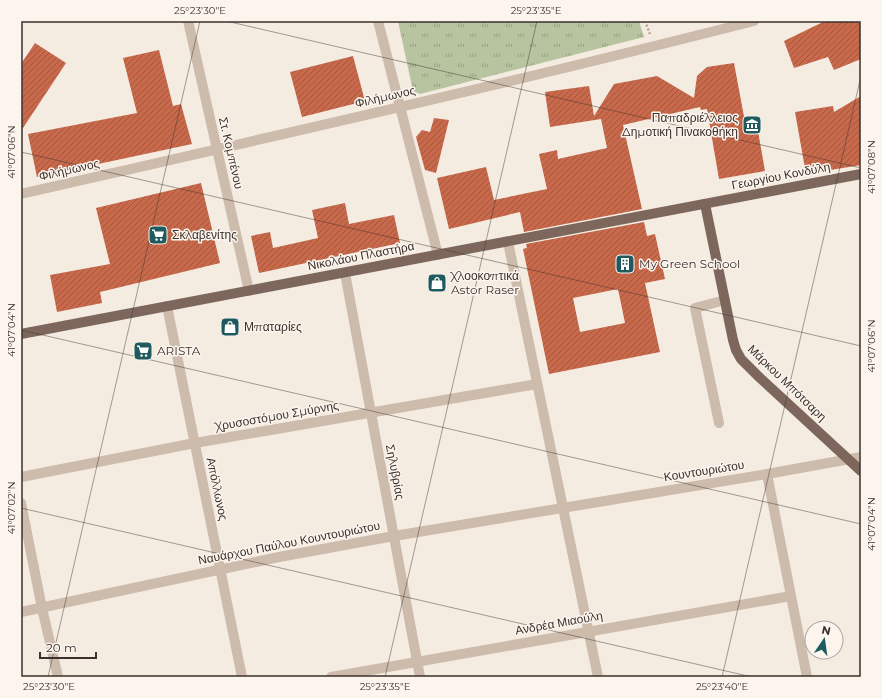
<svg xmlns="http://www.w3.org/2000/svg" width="882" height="698" font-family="Montserrat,sans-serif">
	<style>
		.grass { fill: url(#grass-tufts) }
		.building { fill: url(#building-hatch); fill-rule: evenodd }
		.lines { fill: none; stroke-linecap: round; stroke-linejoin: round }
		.path { stroke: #b9a596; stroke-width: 2.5; stroke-dasharray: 2 2; stroke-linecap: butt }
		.minor { stroke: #cdbbac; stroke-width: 10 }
		.major { stroke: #7d675c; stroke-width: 10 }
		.ticks { fill: none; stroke: #3b302b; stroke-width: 1; stroke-opacity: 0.45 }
		.labels { text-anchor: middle; stroke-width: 3; stroke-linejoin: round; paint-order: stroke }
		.street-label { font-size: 12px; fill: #3b302b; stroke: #fbf5ee }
		.poi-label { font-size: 12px; fill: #3b302b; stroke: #fbf5ee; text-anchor: start }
		.neatline { fill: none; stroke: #3b302b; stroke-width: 1.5 }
		.ticks-label { font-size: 10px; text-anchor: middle; fill: #3b302b }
	</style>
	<defs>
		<pattern id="grass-tufts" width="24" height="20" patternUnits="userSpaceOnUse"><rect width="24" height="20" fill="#b8c4a0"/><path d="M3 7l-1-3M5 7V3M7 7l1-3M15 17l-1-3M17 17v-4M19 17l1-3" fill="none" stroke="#97a083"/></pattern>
		<pattern id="building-hatch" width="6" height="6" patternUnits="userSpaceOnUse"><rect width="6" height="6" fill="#c8694b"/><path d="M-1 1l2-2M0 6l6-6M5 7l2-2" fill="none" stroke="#a4573f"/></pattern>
	</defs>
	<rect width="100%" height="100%" fill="#f4ebe1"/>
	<!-- grass -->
	<path class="grass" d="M398,21H639L644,37L420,94L413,91Z"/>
	<!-- building -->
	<g class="building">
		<path d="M825,21H861V59L834,70L828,57L794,68L784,41Z"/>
		<path d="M35,43L66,63L21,131V64Z"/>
		<path d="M159,50L173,106L181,104L192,144L37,177L28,134L137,113L123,58Z"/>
		<path d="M353,56L365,101L302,117L290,72Z"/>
		<path d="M734,63L745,122L756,120L765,171L719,179L707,109L701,110L700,107L623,125L642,209L524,232L520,212L449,229L437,178L486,167L494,200L547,189L539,154L557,150L558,159L607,148L601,119L550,127L545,92L589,86L594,116L614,84L657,76L694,98L697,76L707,67Z"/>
		<path d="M861,96V165L806,174L795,112L833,106L834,112Z"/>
		<path d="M434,118L449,120L436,173L425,170L416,137L422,130L430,132Z"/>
		<path d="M201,183L220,263L100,292L102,303L57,312L50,275L110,264L96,208Z"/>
		<path d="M345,203L349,224L394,215L400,243L259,273L251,236L270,232L273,248L318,238L312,210Z"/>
		<path d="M644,222L647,236L655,234L665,279L645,283L660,352L549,374L523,249L527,248L526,244ZM618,289L625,323L580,332L573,298Z"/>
	</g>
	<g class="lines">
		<!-- path -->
		<path class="path" d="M645,21L650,34"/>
		<!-- minor -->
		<g class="minor">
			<path d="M188,21L249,291"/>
			<path d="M378,21L438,255"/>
			<path d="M21,194C266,138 511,83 754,21"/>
			<path d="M508,242L598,677"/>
			<path d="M345,273L420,677"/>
			<path d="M167,306L242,677"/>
			<path d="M719,423L695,308L725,300"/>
			<path d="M767,474L807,677"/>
			<path d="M21,477L195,443L537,384"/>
			<path d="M21,503L42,608L58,677"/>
			<path d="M21,612L279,557L394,536L767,474L861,457"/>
			<path d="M331,677L791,596"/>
		</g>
		<!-- major -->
		<g class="major">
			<path d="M705,204L733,340L736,350L741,359L758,376L861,471"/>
			<path d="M21,334L861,174"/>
		</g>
	</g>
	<!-- ticks -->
	<path class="ticks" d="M226,21L861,168M21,152L861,346M21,330L861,524M21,508L752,677M48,677L200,21M385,677L537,21M722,677L861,76"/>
	<!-- icons -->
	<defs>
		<symbol id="museum-square" viewBox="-11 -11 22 22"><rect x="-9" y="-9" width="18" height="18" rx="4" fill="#1f5a5e" stroke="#fbf5ee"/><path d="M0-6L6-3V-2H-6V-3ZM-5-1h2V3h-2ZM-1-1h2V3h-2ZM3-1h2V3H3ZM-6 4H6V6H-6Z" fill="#fff"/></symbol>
		<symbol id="supermarket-square" viewBox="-11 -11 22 22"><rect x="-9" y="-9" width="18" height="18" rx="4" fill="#1f5a5e" stroke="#fbf5ee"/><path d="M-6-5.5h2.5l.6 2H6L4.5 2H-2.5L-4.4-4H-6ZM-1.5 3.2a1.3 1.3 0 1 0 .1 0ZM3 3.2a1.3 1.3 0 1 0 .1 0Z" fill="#fff"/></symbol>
		<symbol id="building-square" viewBox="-11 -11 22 22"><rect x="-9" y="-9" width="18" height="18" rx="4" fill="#1f5a5e" stroke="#fbf5ee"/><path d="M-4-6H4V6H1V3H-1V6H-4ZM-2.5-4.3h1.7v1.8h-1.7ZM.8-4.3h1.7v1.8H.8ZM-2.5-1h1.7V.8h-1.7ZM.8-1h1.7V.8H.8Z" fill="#fff"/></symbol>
		<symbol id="shop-square" viewBox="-11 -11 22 22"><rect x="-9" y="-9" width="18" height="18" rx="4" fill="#1f5a5e" stroke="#fbf5ee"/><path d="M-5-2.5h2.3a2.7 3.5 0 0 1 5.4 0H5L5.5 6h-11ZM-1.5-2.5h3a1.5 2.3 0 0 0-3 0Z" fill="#fff"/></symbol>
	</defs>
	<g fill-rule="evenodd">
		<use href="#museum-square" x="741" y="114" width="22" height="22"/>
		<use href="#supermarket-square" x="147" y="224" width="22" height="22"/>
		<use href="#building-square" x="614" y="253" width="22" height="22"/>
		<use href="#shop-square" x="426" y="272" width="22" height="22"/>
		<use href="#shop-square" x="219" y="316" width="22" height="22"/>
		<use href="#supermarket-square" x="132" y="340" width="22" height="22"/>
	</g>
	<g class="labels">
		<!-- street labels -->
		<g class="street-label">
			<text transform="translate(385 97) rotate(-13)" y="4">Φιλήμωνος</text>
			<text transform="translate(231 153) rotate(77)" y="4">Στ. Κομπένου</text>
			<text transform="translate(69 170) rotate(-13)" y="4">Φιλήμωνος</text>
			<text transform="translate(781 176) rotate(-11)" y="4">Γεωργίου Κονδύλη</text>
			<text transform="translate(361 256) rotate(-11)" y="4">Νικολάου Πλαστήρα</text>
			<text transform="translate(787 383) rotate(44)" y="4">Μάρκου Μπότσαρη</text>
			<text transform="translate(277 416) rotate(-10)" y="4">Χρυσοστόμου Σμύρνης</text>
			<text transform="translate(704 471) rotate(-9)" y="4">Κουντουριώτου</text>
			<text transform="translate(395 472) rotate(79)" y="4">Σηλυβρίας</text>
			<text transform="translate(217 489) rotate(78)" y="4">Απόλλωνος</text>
			<text transform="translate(289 543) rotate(-11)" y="4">Ναυάρχου Παύλου Κουντουριώτου</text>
			<text transform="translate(559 623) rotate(-10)" y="4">Ανδρέα Μιαούλη</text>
		</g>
		<!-- poi labels -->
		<g class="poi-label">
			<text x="738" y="122" text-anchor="end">Παπαδριέλλειος<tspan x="738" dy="14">Δημοτική Πινακοθήκη</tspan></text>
			<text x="172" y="239">Σκλαβενίτης</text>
			<text x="639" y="268">My Green School</text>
			<text x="451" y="280">Χλοοκοπτικά<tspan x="451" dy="14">Astor Raser</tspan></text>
			<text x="244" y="331">Μπαταρίες</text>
			<text x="157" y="355">ARISTA</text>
		</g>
	</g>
	<!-- border -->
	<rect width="882" height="698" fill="none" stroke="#fbf5ee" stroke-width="44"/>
	<!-- north arrow -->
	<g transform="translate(824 640) rotate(13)"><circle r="19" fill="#fbf5ee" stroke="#aea6a0"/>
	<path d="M0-3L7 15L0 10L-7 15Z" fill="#1f5a5e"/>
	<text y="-6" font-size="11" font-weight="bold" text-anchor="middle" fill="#3b302b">N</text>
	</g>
	<!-- scale -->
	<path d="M40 652v6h56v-6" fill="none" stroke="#3b302b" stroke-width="2"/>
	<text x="46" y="652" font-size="12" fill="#3b302b" stroke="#fbf5ee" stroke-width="3" paint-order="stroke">20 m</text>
	<rect x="22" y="22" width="838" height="654" class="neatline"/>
	<g class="ticks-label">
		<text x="200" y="14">25°23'30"E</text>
		<text x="536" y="14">25°23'35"E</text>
		<text transform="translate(11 152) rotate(-90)" y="4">41°07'06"N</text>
		<text transform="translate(871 167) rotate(-90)" y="4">41°07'08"N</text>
		<text transform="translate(11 330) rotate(-90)" y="4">41°07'04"N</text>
		<text transform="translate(871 346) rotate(-90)" y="4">41°07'06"N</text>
		<text transform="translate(11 508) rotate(-90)" y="4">41°07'02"N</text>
		<text transform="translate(871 524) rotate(-90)" y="4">41°07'04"N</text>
		<text x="49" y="690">25°23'30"E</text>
		<text x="385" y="690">25°23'35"E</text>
		<text x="722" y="690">25°23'40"E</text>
	</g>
</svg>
